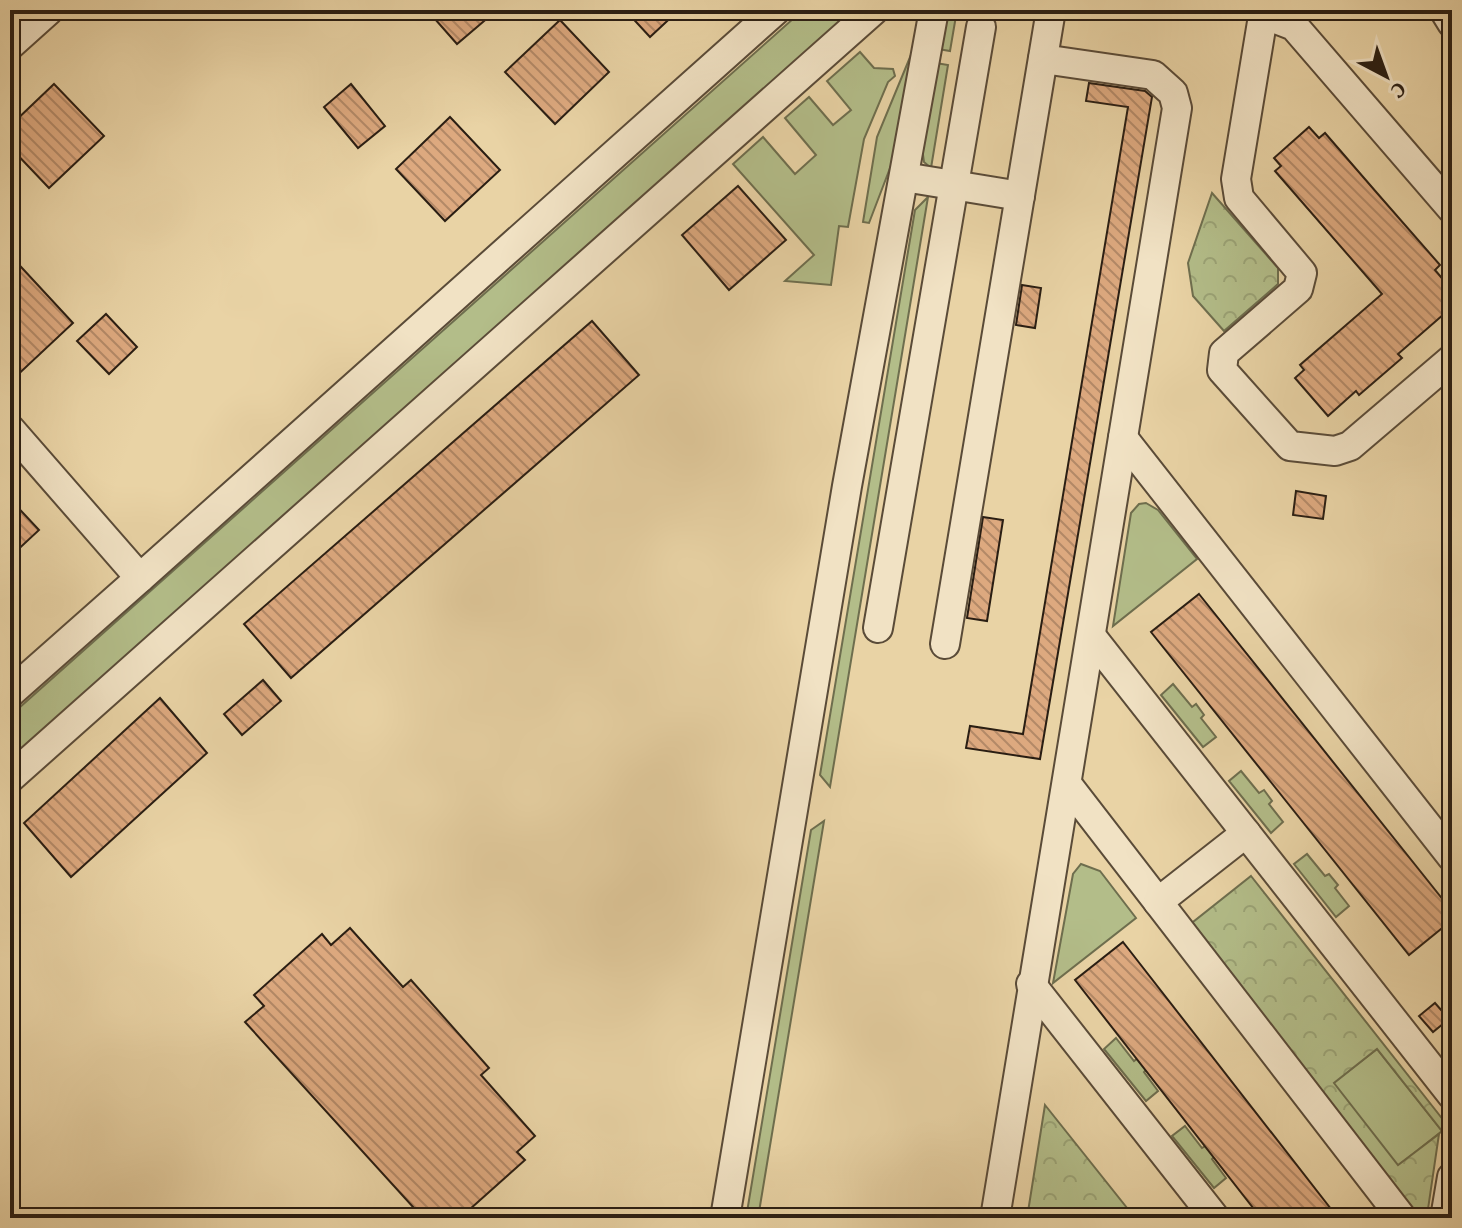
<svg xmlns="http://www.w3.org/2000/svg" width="1462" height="1228" font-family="'Gentium Book Plus',serif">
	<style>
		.green { fill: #b3bd89; stroke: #6e6e4e; stroke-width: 2 }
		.forest { fill: url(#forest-crowns); stroke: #6e6e4e; stroke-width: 2 }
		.building { fill: url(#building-back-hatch); stroke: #2a1e13; stroke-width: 2 }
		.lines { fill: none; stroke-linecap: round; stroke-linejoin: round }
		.minor-casing { stroke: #5a4b38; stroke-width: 32 }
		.minor { stroke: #f1e2c4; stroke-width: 28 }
	</style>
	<defs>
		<pattern id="forest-crowns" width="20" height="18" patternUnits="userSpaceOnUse" patternTransform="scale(2)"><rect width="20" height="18" fill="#b3bd89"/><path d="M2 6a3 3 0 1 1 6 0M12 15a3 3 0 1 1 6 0" fill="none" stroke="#9aa275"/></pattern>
		<pattern id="building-back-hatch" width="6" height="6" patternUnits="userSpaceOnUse" patternTransform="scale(2)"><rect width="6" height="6" fill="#dda97f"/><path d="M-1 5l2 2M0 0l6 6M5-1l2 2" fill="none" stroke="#b38967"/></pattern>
	</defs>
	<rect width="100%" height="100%" fill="#e9d3a5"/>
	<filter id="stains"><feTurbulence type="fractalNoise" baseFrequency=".0025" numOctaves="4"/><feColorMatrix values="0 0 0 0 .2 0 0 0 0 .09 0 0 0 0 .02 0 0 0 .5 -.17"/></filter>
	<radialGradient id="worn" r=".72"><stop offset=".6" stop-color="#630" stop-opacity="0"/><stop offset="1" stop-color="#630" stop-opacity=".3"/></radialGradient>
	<!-- green -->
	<g class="green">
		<path d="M803,10H859L10,767V716Z"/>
		<path d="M945,10H957L950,51L938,49Z"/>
		<path d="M913,50L895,155L869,223L863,222L877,137Z"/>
		<path d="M860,52L874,68L893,69L895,76L888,82L864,139L848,227L839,226L831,285L785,281L814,255L733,164L763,137L795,174L816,155L785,118L809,97L833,125L851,110L827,81Z"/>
		<path d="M936,63L948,65L931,168L924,162L922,148Z"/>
		<path d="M928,197L830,787L820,775L915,210Z"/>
		<path d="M1146,503L1158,510L1197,559L1113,626L1131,513L1139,504Z"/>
		<path d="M1173,684L1192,707L1196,704L1204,715L1201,718L1216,737L1203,747L1161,695Z"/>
		<path d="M1241,771L1259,793L1264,790L1272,801L1269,804L1283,822L1271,833L1229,781Z"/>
		<path d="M824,821L758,1218H746L811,830Z"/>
		<path d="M1307,854L1325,876L1329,874L1338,885L1335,888L1349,906L1336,917L1294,864Z"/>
		<path d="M1081,864L1100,871L1136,918L1053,983L1073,874Z"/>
		<path d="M1116,1038L1134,1061L1138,1058L1147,1069L1144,1072L1158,1091L1146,1101L1104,1049Z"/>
		<path d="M1377,1049L1442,1131L1398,1166L1333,1083Z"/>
		<path d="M1185,1126L1202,1148L1207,1145L1215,1156L1212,1159L1226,1178L1214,1188L1172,1136Z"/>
	</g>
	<!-- forest -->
	<g class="forest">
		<path d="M1212,193L1278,268V284L1224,331L1193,296L1188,263Z"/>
		<path d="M1251,876L1448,1126L1442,1131L1377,1049L1334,1083L1398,1165L1439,1134L1427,1216L1414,1215L1188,926Z"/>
		<path d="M1045,1105L1135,1218H1027Z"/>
	</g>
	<!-- building -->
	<g class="building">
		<path d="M427,10H497L457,44Z"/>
		<path d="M625,10H679L650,37Z"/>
		<path d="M560,20L609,72L555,124L505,72Z"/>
		<path d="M1089,83L1145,91L1152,97L1040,759L966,748L970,726L1023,734L1128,107L1086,101Z"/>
		<path d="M54,84L104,136L49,188L10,147V126Z"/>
		<path d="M351,84L385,126L358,148L324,107Z"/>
		<path d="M450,117L500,170L445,221L396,169Z"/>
		<path d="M1309,127L1319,138L1325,133L1377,193L1440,265L1435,270L1452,290V307L1398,354L1402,358L1359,395L1356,391L1328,416L1295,378L1304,370L1300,365L1382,294L1275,171L1281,166L1274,158Z"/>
		<path d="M738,186L786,240L729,290L682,235Z"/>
		<path d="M10,255L73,323L10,382Z"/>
		<path d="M1022,285L1041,288L1035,328L1016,325Z"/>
		<path d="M106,314L137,347L109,374L77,341Z"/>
		<path d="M592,321L639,375L291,678L244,624Z"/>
		<path d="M1296,491L1326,496L1323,519L1293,515Z"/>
		<path d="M10,499L39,530L10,557Z"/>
		<path d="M983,517L1003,520L987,621L967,618Z"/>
		<path d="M1199,594L1452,911V920L1409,955L1151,632Z"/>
		<path d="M263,680L281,701L242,735L224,714Z"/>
		<path d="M160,698L207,753L71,877L24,823Z"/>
		<path d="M350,928L403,987L411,980L489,1068L481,1075L535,1136L517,1152L525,1160L460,1218H423L245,1022L264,1006L254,995L322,934L331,945Z"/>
		<path d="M1123,942L1338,1218H1261L1075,980Z"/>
		<path d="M1435,1003L1449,1019L1433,1032L1419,1016Z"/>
	</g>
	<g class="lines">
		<defs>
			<g id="minor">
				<path d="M1264,10L1236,179L1239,198L1302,273L1298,289L1224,353L1222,370L1290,446L1335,451L1350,446L1452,359"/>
				<path d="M1444,10L1452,23"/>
				<path d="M1263,14L1294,26L1452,209"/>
				<path d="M10,45L49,10"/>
				<path d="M904,177L1020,196"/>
				<path d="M10,429L140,578L776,10"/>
				<path d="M1123,438L1452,857"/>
				<path d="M878,628L981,27"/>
				<path d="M1091,636L1452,1095"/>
				<path d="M945,644L1051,10"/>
				<path d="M10,693L140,578"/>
				<path d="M10,778L874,10"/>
				<path d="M1067,784L1402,1218"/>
				<path d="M1158,902L1246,833"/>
				<path d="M1031,984L1215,1218"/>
				<path d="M725,1218L847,486L934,10"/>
				<path d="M995,1218L1177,108L1173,93L1153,75L1043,59"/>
				<path d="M1445,1218L1452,1177"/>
			</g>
		</defs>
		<!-- minor casing -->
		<use href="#minor" class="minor-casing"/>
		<!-- minor -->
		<use href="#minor" class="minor"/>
	</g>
	<!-- margin -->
	<rect width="1462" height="1228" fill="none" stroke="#e9d3a5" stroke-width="40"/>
	<rect x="12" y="12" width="1438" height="1204" fill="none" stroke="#2a1e13" stroke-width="4"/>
	<rect x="20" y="20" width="1422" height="1188" fill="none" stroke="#2a1e13" stroke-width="2"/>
	<!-- north arrow -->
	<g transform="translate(1386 76) rotate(139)" stroke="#f1e2c4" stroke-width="6" paint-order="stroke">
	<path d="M0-6L14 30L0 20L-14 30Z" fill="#2a1e13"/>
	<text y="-12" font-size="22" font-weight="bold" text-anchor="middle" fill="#2a1e13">С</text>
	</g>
	<rect width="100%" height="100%" filter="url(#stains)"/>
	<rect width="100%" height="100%" fill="url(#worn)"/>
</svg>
